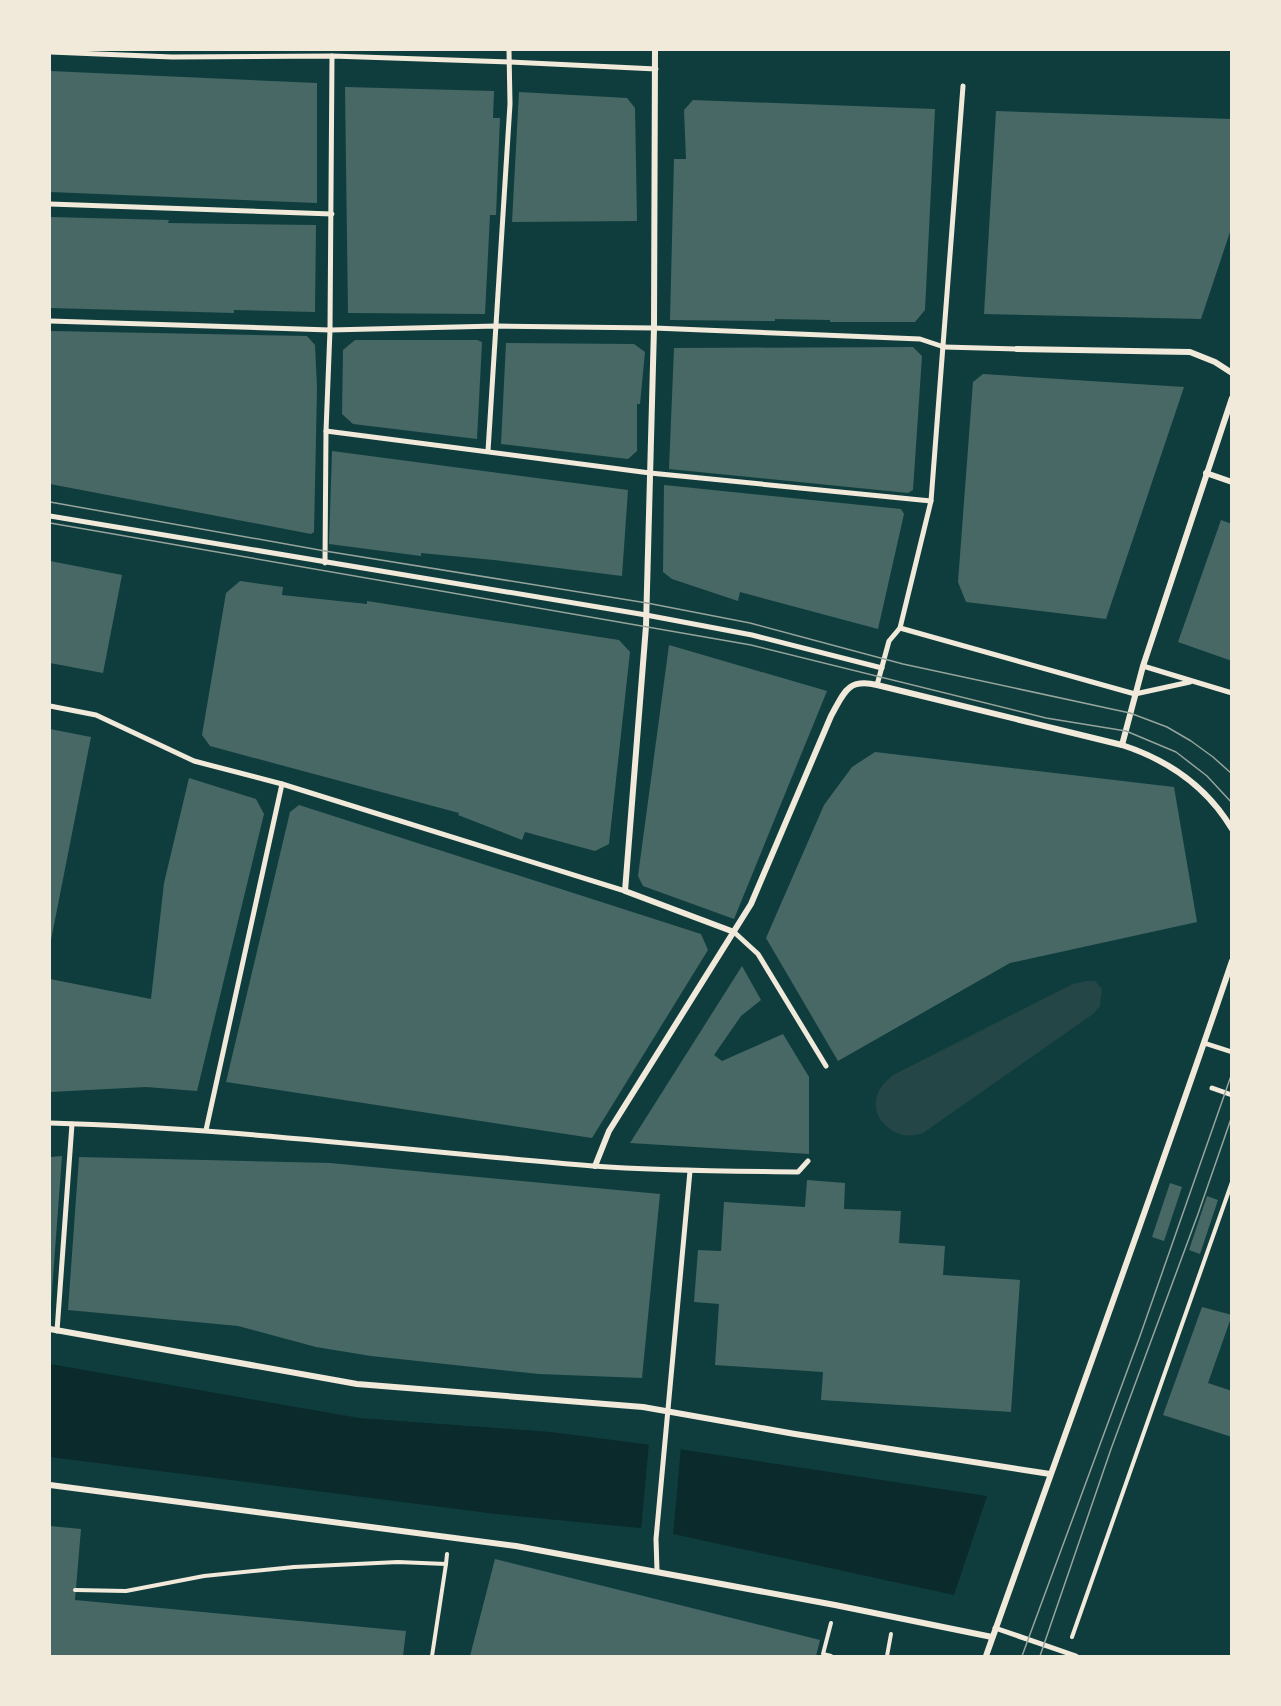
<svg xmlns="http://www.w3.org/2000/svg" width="1281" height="1706" font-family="'Exo 2',sans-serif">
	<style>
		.green { fill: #244646 }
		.water { fill: #0a2a2b }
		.pier { fill: #0f3d3e }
		.building { fill: #486865 }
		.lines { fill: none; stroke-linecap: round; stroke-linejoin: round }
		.path { stroke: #f1e9da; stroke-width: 4 }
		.service { stroke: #f1e9da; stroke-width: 4.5 }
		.pedestrian { stroke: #f1e9da; stroke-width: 5 }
		.minor { stroke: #f1e9da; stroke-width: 6 }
		.tram { stroke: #97a49c; stroke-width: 1.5 }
	</style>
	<rect width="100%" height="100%" fill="#0f3d3e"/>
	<!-- green -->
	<path class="green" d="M1086,981H1095L1102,989L1100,1006L1093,1014L923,1133C896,1144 864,1116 880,1089C883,1083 888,1080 893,1075L1073,984Z"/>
	<!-- water -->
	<path class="water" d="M50,1364L359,1418L551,1432L659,1446L987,1496L954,1595L650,1529L496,1514L50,1457Z"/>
	<!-- pier -->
	<path class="pier" d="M649,1442L681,1446L673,1537L641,1531Z"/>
	<!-- building -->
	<g class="building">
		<path d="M50,71L317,83V203L50,192Z"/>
		<path d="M345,87L494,91L493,118H500L496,215H490L485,314L348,313Z"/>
		<path d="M519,92L627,98L635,108L637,221L512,222Z"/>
		<path d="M693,100L935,109L925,310L915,322H830V320L775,319V321L670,320L674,159H686L684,110Z"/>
		<path d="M996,111L1232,119V226L1201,319L984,314Z"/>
		<path d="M50,217L169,220L168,223L316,225L315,312L234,310V313L50,308Z"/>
		<path d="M50,331L307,336L315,345L317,388L314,532L311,534L50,484Z"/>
		<path d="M355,340H477L482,342L477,439L353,424L342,414L343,350Z"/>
		<path d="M506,343L634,344L645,352L640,404H637V451L628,459L501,444Z"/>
		<path d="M913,347L922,356L913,490L908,493L669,469L674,348Z"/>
		<path d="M983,374L1184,387L1106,619L966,602L958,582L973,382Z"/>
		<path d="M332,451L628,490L622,576L494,560L421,553V556L329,544Z"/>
		<path d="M664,485L901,509L904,514L878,629L740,592L738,601L672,579L663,572Z"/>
		<path d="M1221,520L1232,524V661L1178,642Z"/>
		<path d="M50,561L122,575L103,673L50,663Z"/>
		<path d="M240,581L283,587L282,595L367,604V601L619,640L630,652L609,844L595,851L525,832L522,840L458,815L459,813L210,746L202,735L226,593Z"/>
		<path d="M669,645L827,691L734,919L643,886L638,876Z"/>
		<path d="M50,729L91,737L51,940L50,939Z"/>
		<path d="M875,752L1174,787L1197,922L1010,963L838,1061L766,938L824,805L852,767Z"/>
		<path d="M189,778L256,799L264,814L197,1091L146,1087L50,1092V979L151,999L164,883Z"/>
		<path d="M299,805L701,934L708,950L592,1138L226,1082L290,812Z"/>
		<path d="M742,966L761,1000L741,1016L714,1055L722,1061L783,1034L809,1077V1154L630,1143Z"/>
		<path d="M62,1156L51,1304H50V1157Z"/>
		<path d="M79,1157L330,1163L660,1194L642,1378L539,1374L371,1356L316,1347L238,1326L68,1310Z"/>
		<path d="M807,1180L845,1183L844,1209L901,1211L899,1243L945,1246L943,1275L1020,1280L1011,1412L821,1400L823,1372L715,1365L719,1304L694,1302L698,1250L721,1251L724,1202L805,1207Z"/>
		<path d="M1170,1183L1182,1187L1164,1241L1152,1237Z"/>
		<path d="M1207,1196L1218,1200L1200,1254L1189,1250Z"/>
		<path d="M1202,1307L1232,1315L1208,1383L1232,1391V1437L1163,1415Z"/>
		<path d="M50,1526L81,1529L75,1600L406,1631L403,1656H50Z"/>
		<path d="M495,1559L820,1640L816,1656H470Z"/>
	</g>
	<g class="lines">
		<!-- path -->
		<g class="path">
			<path d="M75,1590L126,1591L204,1576L294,1567L398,1562L446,1564L447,1554"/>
			<path d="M831,1623L823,1654L831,1656"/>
			<path d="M1072,1637L1232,1182"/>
			<path d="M432,1656L446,1564"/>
			<path d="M887,1656L891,1634"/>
		</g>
		<!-- service -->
		<path class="service" d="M1204,1043L1232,1052"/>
		<!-- pedestrian -->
		<g class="pedestrian">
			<path d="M50,52L172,57L332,56L510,62L656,69"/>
			<path d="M50,204L332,214"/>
			<path d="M50,321L330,330L497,326L654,328L920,339L944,347L1017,349"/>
			<path d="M326,431L650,473L931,501"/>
			<path d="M488,451L510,104L509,50"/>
			<path d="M50,516L646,615L752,635L882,668"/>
			<path d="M325,563L326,431L330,330L332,56"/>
			<path d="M900,628L1135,694L1190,682"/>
			<path d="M1143,666L1232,693"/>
			<path d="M877,685L889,641L900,628L931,501L963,86"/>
			<path d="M50,706L96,715L194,761L282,784L625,891"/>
			<path d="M734,932L758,954L826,1066"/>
			<path d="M1212,1088L1232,1095"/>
			<path d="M50,1123C231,1128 412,1151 593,1166C661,1171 729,1171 798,1172L808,1161"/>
			<path d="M206,1130L282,784"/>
			<path d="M57,1331L72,1124"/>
			<path d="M657,1571L656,1539L690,1171"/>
			<path d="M995,1628L1076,1656"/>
		</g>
		<!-- minor -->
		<g class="minor">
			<path d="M655,50L654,328L646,626L625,891L734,932"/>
			<path d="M1017,349L1190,352L1215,362L1232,373"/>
			<path d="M1206,473L1232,482"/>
			<path d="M1122,745L1143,666L1232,398"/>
			<path d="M595,1166L609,1131L751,904L831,716C844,693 847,678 877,685L1122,745C1168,760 1207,787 1232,829"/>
			<path d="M50,1329L357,1384L643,1407L795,1434L1050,1474"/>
			<path d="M50,1485L516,1546L835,1605L992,1637"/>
			<path d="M986,1656C1068,1425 1153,1194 1232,961"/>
		</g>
		<!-- tram -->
		<g class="tram">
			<path d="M50,502L325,551L647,603L750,623L903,664L1130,713L1167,727L1191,741L1213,757L1232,774"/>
			<path d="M50,523L751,645L1046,718L1126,731L1176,752L1207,776L1232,803"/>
			<path d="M1022,1656L1140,1336L1232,1073"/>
			<path d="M1040,1656L1111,1449L1198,1214L1232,1116"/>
		</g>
	</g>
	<!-- border -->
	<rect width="1281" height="1706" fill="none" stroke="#f1e9da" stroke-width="102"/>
</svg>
